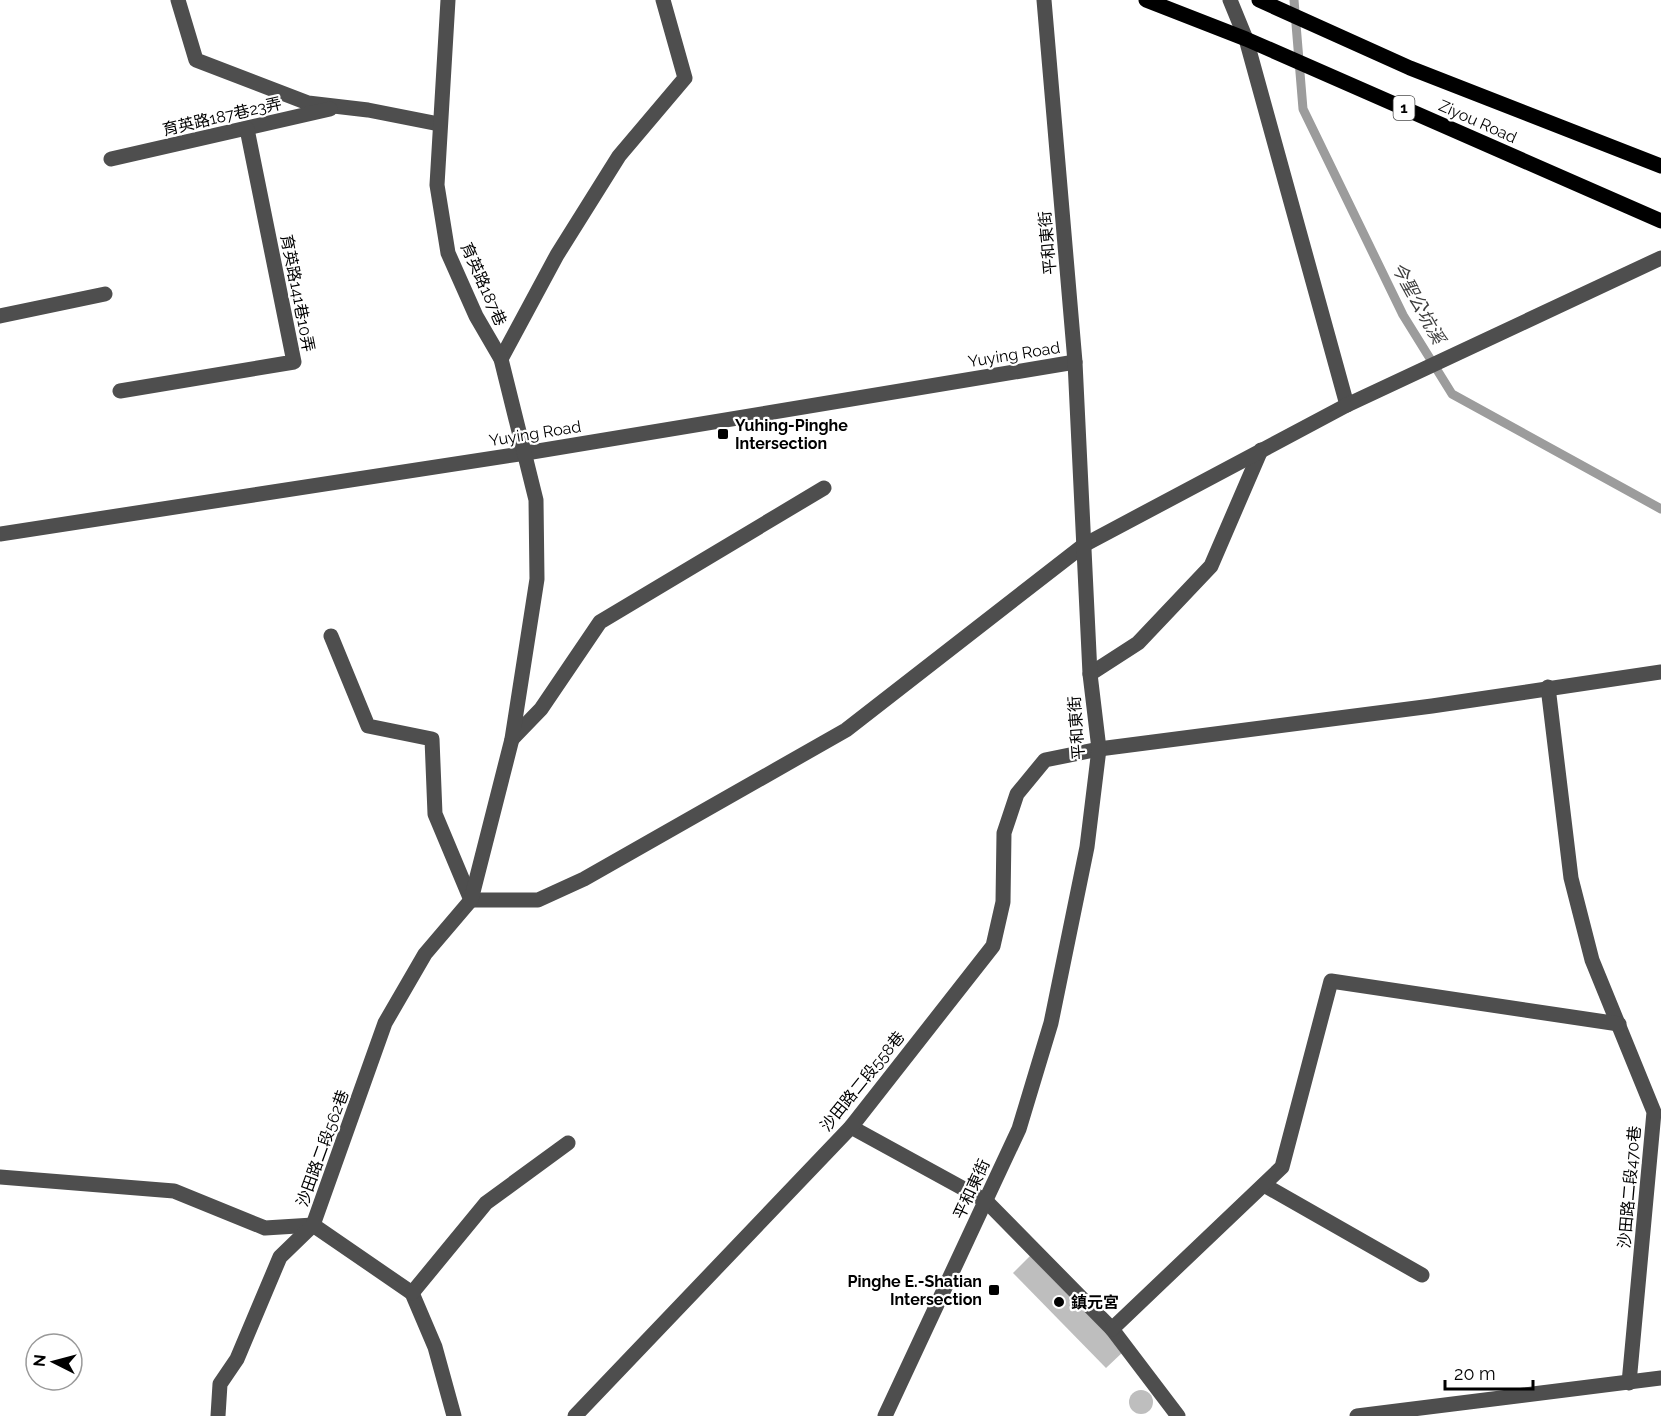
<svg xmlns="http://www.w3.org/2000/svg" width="1661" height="1416" font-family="Raleway,'Noto Sans TC',sans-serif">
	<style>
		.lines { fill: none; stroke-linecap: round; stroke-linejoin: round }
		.stream { stroke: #9c9c9c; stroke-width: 9 }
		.building { fill: #bebebe }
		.minor { stroke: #4e4e4e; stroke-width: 15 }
		.major { stroke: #000; stroke-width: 15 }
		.poi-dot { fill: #000; stroke: #fff; stroke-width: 2 }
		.labels { text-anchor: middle; stroke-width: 4.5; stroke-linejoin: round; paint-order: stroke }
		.shield { fill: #fff; stroke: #4c4c4c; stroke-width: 1.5 }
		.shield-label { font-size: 15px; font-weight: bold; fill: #000 }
		.street-label { font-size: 16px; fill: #000; stroke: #fff }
		.poi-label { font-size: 16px; font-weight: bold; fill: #000; stroke: #fff; text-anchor: start }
		.water-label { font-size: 18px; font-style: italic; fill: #3d3d3d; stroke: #fff }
	</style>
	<rect width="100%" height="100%" fill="#fff"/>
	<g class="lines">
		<!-- stream -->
		<path class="stream" d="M1294,0L1303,109L1403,315L1452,394L1661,509"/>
	</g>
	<!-- building -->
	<g class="building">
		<path d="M1030,1256L1124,1351L1106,1368L1013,1273Z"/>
		<circle cx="1141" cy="1402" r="12"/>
	</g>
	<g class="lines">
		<!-- minor -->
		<g class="minor">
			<path d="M178,0L196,60L308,103L368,110L439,124"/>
			<path d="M1230,0L1246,39L1347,405"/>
			<path d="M111,159L330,109"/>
			<path d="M0,316L105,294"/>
			<path d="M501,359L557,255L619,156L685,78L663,0"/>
			<path d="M120,391L294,362L247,129"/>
			<path d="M0,534L526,453L1075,362"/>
			<path d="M331,636L368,726L432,739L435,814L471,900"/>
			<path d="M1090,674L1138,643L1211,566L1261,450"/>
			<path d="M1548,687L1571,878L1592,960L1654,1112L1629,1383"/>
			<path d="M512,739L541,709L600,622L824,488"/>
			<path d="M471,900H538L584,879L846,730L1084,545L1347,405L1661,258"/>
			<path d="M851,1127L986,1201L1112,1329L1178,1416"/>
			<path d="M0,1177L174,1191L265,1228L313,1225"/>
			<path d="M1264,1185L1422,1275"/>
			<path d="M313,1225L412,1293L435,1347L454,1416"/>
			<path d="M412,1293L486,1203L568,1143"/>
			<path d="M1112,1329L1282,1167L1331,981L1619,1024"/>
			<path d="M218,1416L220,1384L237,1359L280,1257L313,1225L385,1023L425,954L471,900L512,739L537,579L536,500L501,359L476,316L448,253L437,185L448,0"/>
			<path d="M575,1416L851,1127L993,946L1003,902L1004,833L1017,794L1045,760L1099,749L1432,706L1661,672"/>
			<path d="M885,1416L1019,1129L1051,1023L1087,847L1099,749L1090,674L1075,362L1044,0"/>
			<path d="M1357,1416L1661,1378"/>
		</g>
		<!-- major -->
		<g class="major">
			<path d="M1146,0L1246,39L1661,221"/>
			<path d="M1259,0L1410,68L1661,166"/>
		</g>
	</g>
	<!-- markers -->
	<g class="poi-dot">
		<rect x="717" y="428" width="12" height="12" rx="3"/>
		<rect x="988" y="1284" width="12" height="12" rx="3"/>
		<circle cx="1059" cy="1302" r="6"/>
	</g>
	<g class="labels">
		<!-- shield labels -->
		<rect class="shield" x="1393.5" y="96" width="21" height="24" rx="4.5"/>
		<g class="shield-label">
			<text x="1404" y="113">1</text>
		</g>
		<!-- street labels -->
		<g class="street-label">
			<text transform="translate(222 116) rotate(-13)" y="6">育英路187巷23弄</text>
			<text transform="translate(1478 121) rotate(24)" y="6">Ziyou Road</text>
			<text transform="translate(1047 243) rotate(-95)" y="6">平和東街</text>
			<text transform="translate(484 284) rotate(66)" y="6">育英路187巷</text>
			<text transform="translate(298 293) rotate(79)" y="6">育英路141巷10弄</text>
			<text transform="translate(1014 354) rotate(-9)" y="6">Yuying Road</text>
			<text transform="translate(535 433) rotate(-9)" y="6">Yuying Road</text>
			<text transform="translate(1076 728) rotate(-94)" y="6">平和東街</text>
			<text transform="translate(862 1081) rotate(-51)" y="6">沙田路二段558巷</text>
			<text transform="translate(322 1148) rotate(-70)" y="6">沙田路二段562巷</text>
			<text transform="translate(1629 1187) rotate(-85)" y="6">沙田路二段470巷</text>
			<text transform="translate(971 1189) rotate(-65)" y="6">平和東街</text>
		</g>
		<!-- poi labels -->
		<g class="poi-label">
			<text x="735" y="431">Yuhing-Pinghe<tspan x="735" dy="18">Intersection</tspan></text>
			<text x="982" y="1287" text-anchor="end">Pinghe E.-Shatian<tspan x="982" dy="18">Intersection</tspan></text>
			<text x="1071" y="1308">鎮元宮</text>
		</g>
		<!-- water labels -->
		<g class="water-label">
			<text transform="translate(1418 303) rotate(61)" y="6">今聖公坑溪</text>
		</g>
	</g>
	<!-- north arrow -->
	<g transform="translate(54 1362) rotate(276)"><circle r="28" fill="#ffffff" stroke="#999999" stroke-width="1.5"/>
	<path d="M0-4.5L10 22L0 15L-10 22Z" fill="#000000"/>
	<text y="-9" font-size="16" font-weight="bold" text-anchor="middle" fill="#000000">N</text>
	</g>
	<!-- scale -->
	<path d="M1445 1380v9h88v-9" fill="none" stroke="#000000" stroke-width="3"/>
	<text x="1454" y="1380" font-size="18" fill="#000000" stroke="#ffffff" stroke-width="4.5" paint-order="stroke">20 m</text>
</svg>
